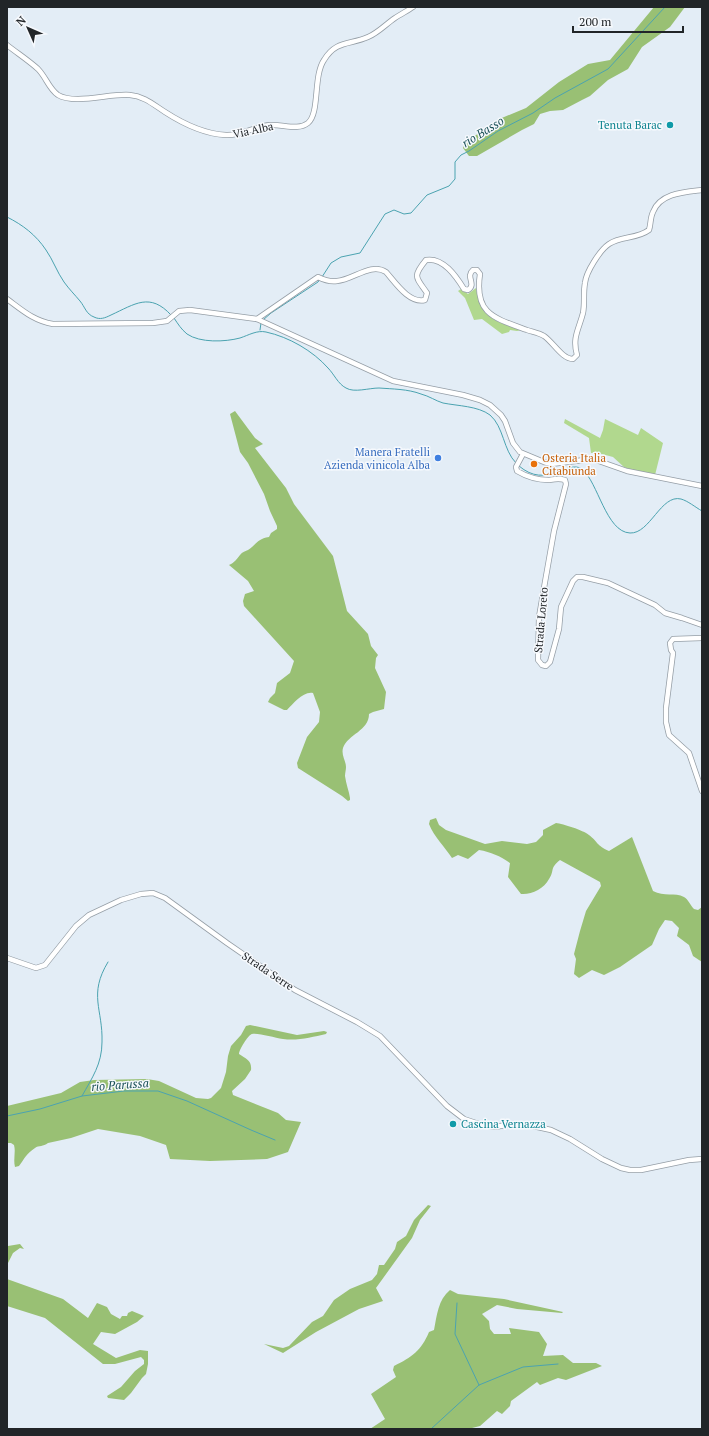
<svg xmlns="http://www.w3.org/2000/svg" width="709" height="1436" font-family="'PT Serif',serif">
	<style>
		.green { fill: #b1d88e }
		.forest { fill: #99c074 }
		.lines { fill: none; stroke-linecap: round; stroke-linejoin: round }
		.stream { stroke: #4ba3b0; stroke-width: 1 }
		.secondary-casing { stroke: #959ea6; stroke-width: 6 }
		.secondary { stroke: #fff; stroke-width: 4.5 }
		.culture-dot { fill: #0f9aa8; stroke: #f6f9fd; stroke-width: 1.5 }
		.shop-dot { fill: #3f7fe0; stroke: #f6f9fd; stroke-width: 1.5 }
		.food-dot { fill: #e8710a; stroke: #f6f9fd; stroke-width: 1.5 }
		.labels { text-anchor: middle; stroke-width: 3; stroke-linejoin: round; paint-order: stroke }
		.culture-label { font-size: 11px; fill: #0d838f; stroke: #f6f9fd; text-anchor: end }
		.street-label { font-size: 11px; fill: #212528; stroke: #f6f9fd }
		.shop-label { font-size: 11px; fill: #366cbe; stroke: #f6f9fd; text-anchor: end }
		.food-label { font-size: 11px; fill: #c56008; stroke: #f6f9fd; text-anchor: start }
		.water-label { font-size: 12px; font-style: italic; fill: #1b5158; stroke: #f6f9fd }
	</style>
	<rect width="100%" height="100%" fill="#e3edf6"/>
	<!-- green -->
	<g class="green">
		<path d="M476,288C481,318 496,322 522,330L517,331L510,330L509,332L502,334L482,319L474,320L465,298L458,291L461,289L468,294Z"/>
		<path d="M565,419L600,438L603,430L605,419L638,435L641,428L663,443L655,475L631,470L624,467L613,457L598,453H591L589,438L564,423Z"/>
	</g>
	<!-- forest -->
	<g class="forest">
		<path d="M654,7H685L670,27L642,47L628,69L608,80L590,96L582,100L563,110L550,111L540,114L534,124L522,130L477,156H469L463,148L465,143L497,120L526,108L559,82L588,64L610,60Z"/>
		<path d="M235,411L255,438L263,444L255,448L286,488L294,504L333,556L347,611L368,634L371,646L378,655L376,658L375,668L386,692L384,709L373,712L369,714C369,731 348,734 343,748C341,755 346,761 346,767C346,770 345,773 345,776C346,784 349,791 350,798V800L348,801L342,796L298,768L297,763L307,737L319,722L320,712L313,693C303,691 293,704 287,710H284L268,702L270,698L275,693L277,683L290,673L294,661L244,606L243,601L245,594L254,591L248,581L229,565C235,562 236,560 240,555C242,552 246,551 248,550C257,544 257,539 269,537L271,533L277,529V526L270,511L264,494L248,463L240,452L230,414Z"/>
		<path d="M436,818L439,825L446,830L485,844L502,841L527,844L536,842L543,835V830L556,823C563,824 583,830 589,835C598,842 596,845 609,851L632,837L653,891C664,897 675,892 684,897C688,899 691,906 694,909L698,910L702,907V962L693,956L689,945L677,936L679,928L672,921L665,920L659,929L652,945L620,967L604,975L592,970L579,978L574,974L576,959L574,954L580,931L586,911L601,886L600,882L560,860C549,869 555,870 549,879C544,889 531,895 521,894L508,877L510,863C500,856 491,852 479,850L468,859L458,855L452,858C445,847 434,837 429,824L430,820Z"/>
		<path d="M250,1025L297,1035L324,1031L327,1032L326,1034C312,1037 298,1041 283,1039C274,1038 260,1033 252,1034C248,1035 239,1050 239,1054C246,1059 252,1060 251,1070L245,1079L232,1091L233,1095L278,1113L286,1120L301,1122L288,1152L267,1159L210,1161L170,1159L166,1145L140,1136L98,1129L71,1138L48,1143C43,1147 39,1145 35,1148C26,1154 25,1158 19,1166L15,1167C13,1159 16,1152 14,1145L11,1143H7V1106L61,1093L80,1082L94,1080L147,1079L159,1081L196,1098L208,1099L211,1098L221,1088L226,1072L228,1056L231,1046L241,1035L246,1026Z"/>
		<path d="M428,1205L431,1206L420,1220L412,1238L376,1288L383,1301L359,1309L316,1332L283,1353L264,1344L283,1348L289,1346L312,1322L323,1316L334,1300L350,1289L372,1280L377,1274L379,1265H384L395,1249L397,1242L406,1236L414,1220Z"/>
		<path d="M20,1244L24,1249L20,1248L13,1253L7,1265L8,1246Z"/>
		<path d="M7,1279L63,1299L88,1318L97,1303L107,1307L111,1314L120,1319L122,1316H127L128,1313L132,1311L144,1316L137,1322L115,1334L101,1332L93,1344L116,1358L140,1350L148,1351V1364L146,1374L142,1378L131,1393L124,1400L108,1398L107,1396L121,1387L135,1371L144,1364V1360L141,1357L115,1364H103L45,1318L7,1306Z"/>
		<path d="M450,1290L458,1294L504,1299L563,1312L562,1313L517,1309L497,1305L482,1314L489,1321L490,1329L494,1334H511L509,1328L539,1332L547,1344L543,1356L563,1355L573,1363H596L602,1366L566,1380L558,1378L540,1385L537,1382L511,1401L510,1406L502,1414L497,1411L480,1426L468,1429H370L385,1419L371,1394L396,1377L393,1370L394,1366C412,1357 421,1351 429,1332L434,1330C437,1315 438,1300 450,1290Z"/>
	</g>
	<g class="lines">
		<!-- stream -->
		<g class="stream">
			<path d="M7,217C23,225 36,235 46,250C53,260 57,272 64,282C69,289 75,295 80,301C85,307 86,314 94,317C100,320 105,318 111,315C135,304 150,292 171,315"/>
			<path d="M322,277L331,263L341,257L360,253L385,214L394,210L404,214L411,213L427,195L449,186L455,179V162L461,155L469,151L498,131L533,113L555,98L608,69L665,7"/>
			<path d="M174,318C178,324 181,329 187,334C200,343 225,342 240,338C249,335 257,330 266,332C289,337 313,351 328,368C334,374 338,384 346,388C354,393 369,388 379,388C392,389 408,389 421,394C429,396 436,401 443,403C458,406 478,406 490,415C504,427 503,450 516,463"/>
			<path d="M263,320L271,313L318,282L320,279"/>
			<path d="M260,330L261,323"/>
			<path d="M519,466C547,490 567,459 582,469C598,482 606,532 630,533C650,534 661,494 681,499C688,501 695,507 702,511"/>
			<path d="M82,1096C92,1078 102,1064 102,1042C103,1009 88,995 108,962"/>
			<path d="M7,1116L40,1109L82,1096L124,1091H158L187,1101L251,1130L275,1140"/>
			<path d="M457,1303L455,1334L479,1385"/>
			<path d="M431,1429L479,1385L523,1367L558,1364"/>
		</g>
		<defs>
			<g id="secondary">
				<path d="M7,45C17,53 28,60 38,69C46,77 49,89 58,95C75,105 111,93 130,95C144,96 154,105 165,112C182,123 205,134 226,135C242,136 255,126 270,125C283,124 298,131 308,123C320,113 313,76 324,60C336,40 350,45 368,37C378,33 386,24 395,18C401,14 407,11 413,7"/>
				<path d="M7,299C22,310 34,321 53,324L153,323L167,321L179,311L190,310L257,319L393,381L463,395L480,400L490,405L501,415L505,421L513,443L520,452L544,462L551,464L593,459L627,471L702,486"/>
				<path d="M257,319L318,277C324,280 330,282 337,281C353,280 371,262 386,272C395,282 409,304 425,300L427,293C416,277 412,277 426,260C443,257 456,276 464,289L468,290C477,284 465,277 473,270H477L480,274C474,314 494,318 527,330C533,332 539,333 544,336C553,342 562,359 573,359L577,355C572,337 579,329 583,313C585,303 583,293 585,283C586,272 600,250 609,244C621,236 637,239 649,230C651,224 650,218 653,212C660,193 685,192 702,190"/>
				<path d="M523,454L516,467L517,471C527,477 537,480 549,480C555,479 559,478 565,480L566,484L554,531L545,582L539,617L538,660L542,665L546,666L550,662L559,629L561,607L573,581L577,577H583L608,583L655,605L665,613L682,618L702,625"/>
				<path d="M702,638L673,639L670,643L671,650L673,653L666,708V722L669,735L689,753L702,791"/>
				<path d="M7,958L36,968L45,965L76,926L89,915L121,900L141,894L153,893L165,898L227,943L295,990L357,1022L380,1036L447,1106L464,1119L482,1125L495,1127L506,1125H528L551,1130L570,1139L602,1159L621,1168L630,1170H641L689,1160L702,1159"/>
			</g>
		</defs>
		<!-- secondary casing -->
		<use href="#secondary" class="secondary-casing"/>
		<!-- secondary -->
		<use href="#secondary" class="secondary"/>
	</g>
	<!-- markers -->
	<g class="culture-dot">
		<circle cx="670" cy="125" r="4"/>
		<circle cx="453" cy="1124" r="4"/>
	</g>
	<circle class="shop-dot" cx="438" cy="458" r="4"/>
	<circle class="food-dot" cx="534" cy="464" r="4"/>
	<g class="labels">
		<!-- culture labels -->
		<g class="culture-label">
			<text x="662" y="129">Tenuta Barac</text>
			<text x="461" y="1128" text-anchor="start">Cascina Vernazza</text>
		</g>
		<!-- street labels -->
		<g class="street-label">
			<text transform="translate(253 130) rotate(-12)" y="4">Via Alba</text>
			<text transform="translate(541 620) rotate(-85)" y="4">Strada Loreto</text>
			<text transform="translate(268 971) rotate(34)" y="4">Strada Serre</text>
		</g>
		<!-- shop labels -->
		<g class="shop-label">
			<text x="430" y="456">Manera Fratelli<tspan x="430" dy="13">Azienda vinicola Alba</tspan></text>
		</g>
		<!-- food labels -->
		<g class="food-label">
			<text x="542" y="462">Osteria Italia<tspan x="542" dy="13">Citabiunda</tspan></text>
		</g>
		<!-- water labels -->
		<g class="water-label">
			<text transform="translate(483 132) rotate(-32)" y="4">rio Basso</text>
			<text transform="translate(120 1085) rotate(-4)" y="4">rio Parussa</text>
		</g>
	</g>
	<!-- border -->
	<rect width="709" height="1436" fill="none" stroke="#212528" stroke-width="16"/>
	<!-- north arrow -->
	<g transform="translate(28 28) rotate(315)" stroke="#f6f9fd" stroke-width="3" paint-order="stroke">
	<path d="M0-3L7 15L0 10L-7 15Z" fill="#212528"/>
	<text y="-6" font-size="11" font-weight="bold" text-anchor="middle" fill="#212528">N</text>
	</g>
	<!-- scale -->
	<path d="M573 26v6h110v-6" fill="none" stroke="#212528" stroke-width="2"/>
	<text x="579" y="26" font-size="12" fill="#212528" stroke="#f6f9fd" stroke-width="3" paint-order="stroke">200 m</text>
</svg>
